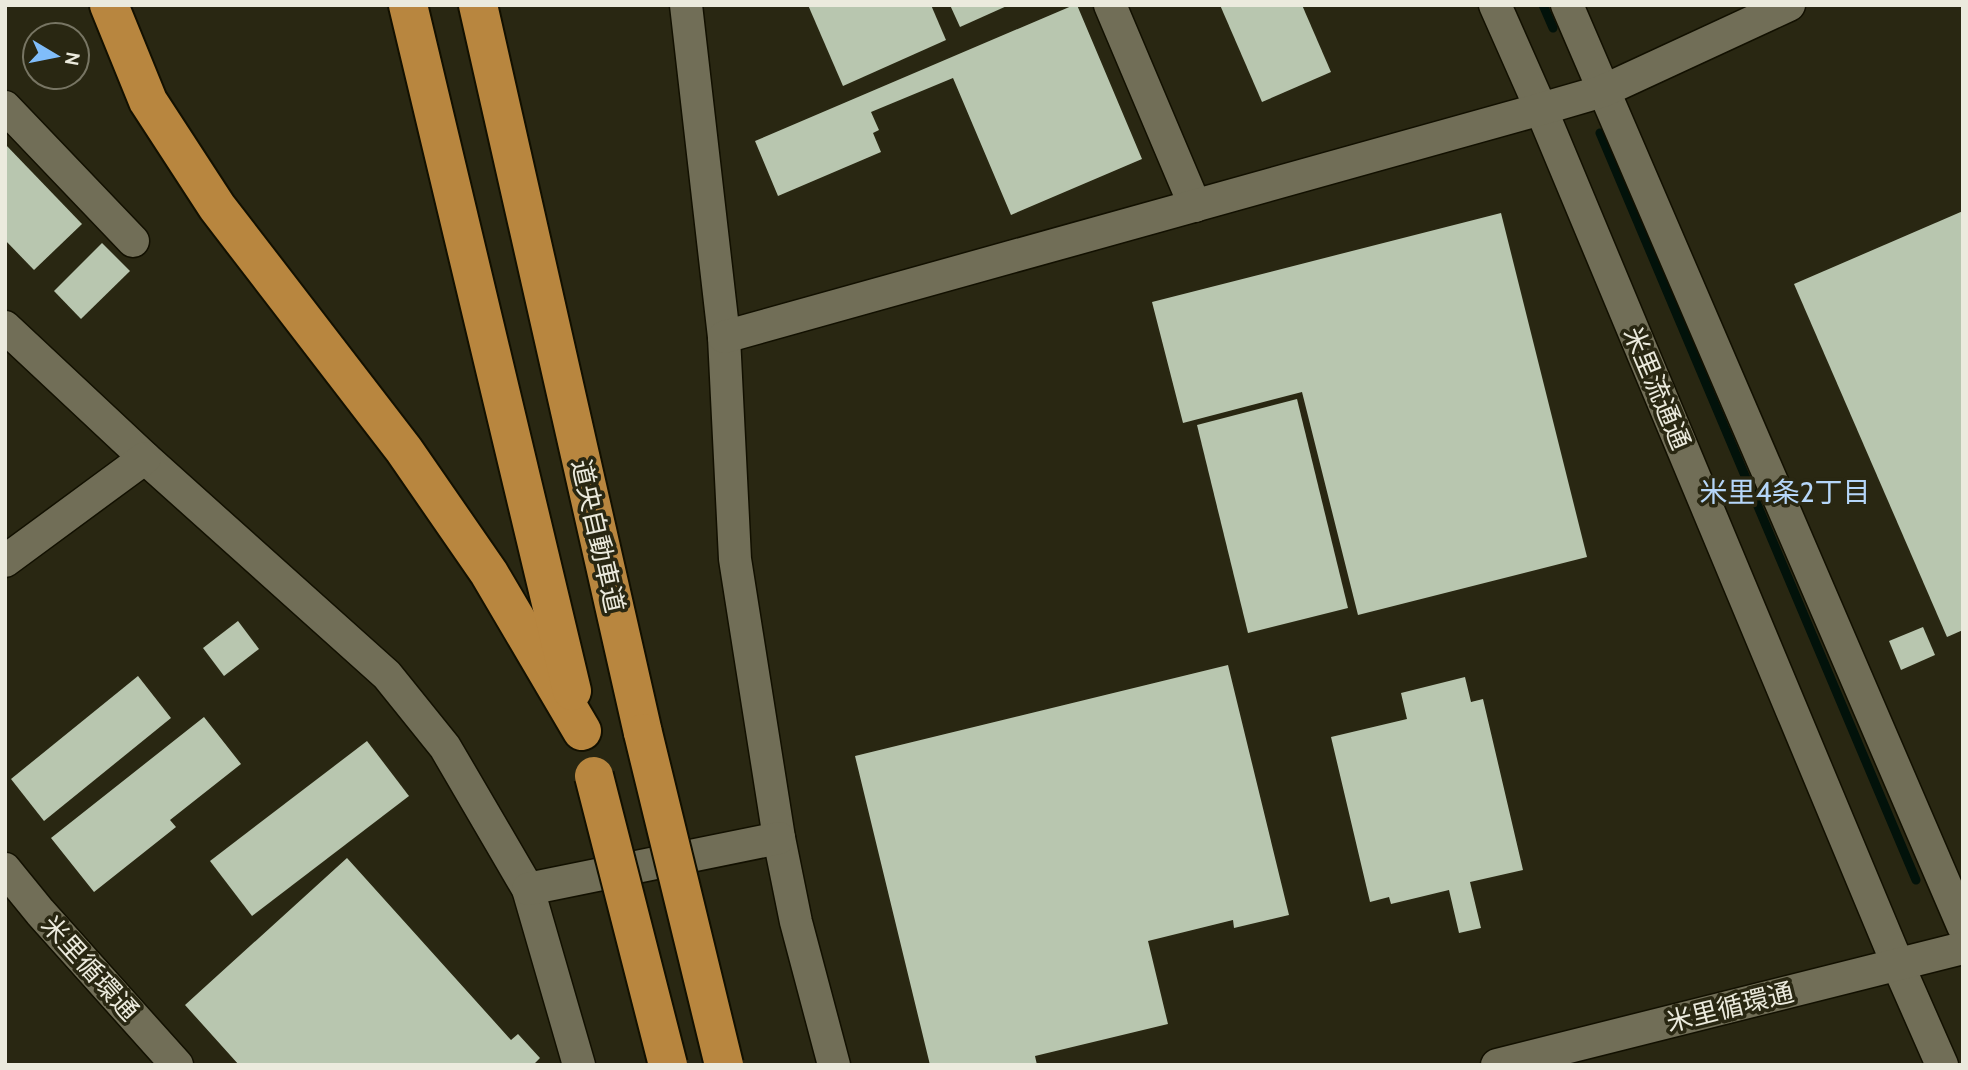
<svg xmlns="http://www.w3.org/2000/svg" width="1968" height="1070" font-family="Cabin,'Noto Sans JP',sans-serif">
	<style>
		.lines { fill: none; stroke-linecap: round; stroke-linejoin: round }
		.stream { stroke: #02120a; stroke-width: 9 }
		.building { fill: #b8c6af }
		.minor-casing { stroke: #121000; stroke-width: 35 }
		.highway-casing { stroke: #121000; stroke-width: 42 }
		.minor { stroke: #716e57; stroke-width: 32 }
		.highway { stroke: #b8863f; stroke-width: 38 }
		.highway-bridge-casing { stroke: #121000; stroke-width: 42; stroke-linecap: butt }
		.highway-bridge { stroke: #b8863f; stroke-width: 38 }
		.labels { text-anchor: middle; stroke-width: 7; stroke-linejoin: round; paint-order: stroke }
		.street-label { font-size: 26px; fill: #ebeadd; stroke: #292712 }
		.neighbourhood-label { font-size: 28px; fill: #b5d6f9; stroke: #292712 }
	</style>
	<rect width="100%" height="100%" fill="#292712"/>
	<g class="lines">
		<!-- stream -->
		<g class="stream">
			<path d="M1543,5L1553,28"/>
			<path d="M1600,133L1916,880"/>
		</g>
	</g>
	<!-- building -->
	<g class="building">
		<path d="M808,5H931L946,40L843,86Z"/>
		<path d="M950,5H1009L960,27Z"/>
		<path d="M1074,5H1077L1142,159L1011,215L953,78L871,112L879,130L873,133L881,152L778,196L755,141Z"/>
		<path d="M1220,5H1302L1331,72L1262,102Z"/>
		<path d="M5,144L82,224L34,270L5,240Z"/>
		<path d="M1963,211V630L1947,637L1794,284Z"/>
		<path d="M1501,213L1587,557L1358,615L1302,392L1183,423L1152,302Z"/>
		<path d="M102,243L130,271L81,319L54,291Z"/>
		<path d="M1297,399L1348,608L1248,633L1197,425Z"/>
		<path d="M238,621L259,649L224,676L203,648Z"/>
		<path d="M1923,627L1935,655L1901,670L1889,641Z"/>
		<path d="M1228,665L1289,915L1234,928L1233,920L1148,941L1168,1024L1035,1056L1037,1065H930L855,756Z"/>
		<path d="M138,676L171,718L44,821L11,779Z"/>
		<path d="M1465,677L1471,702L1483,699L1523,870L1470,882L1481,928L1459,933L1449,890L1391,904L1389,897L1370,902L1331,737L1407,719L1401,693Z"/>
		<path d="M204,717L241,764L170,820L176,827L94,892L51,838Z"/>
		<path d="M367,741L409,796L252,916L210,861Z"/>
		<path d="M347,858L511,1040L518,1034L540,1058L533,1065H239L185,1005Z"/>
	</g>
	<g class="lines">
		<defs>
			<g id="minor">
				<path d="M686,5L724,337L735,559L779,838L796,922L834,1065"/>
				<path d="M1110,5L1195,206"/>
				<path d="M1495,5L1541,109L1898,965L1942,1065"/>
				<path d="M1567,5L1963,926"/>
				<path d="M5,107L133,241"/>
				<path d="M5,327L145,458L387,675L445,747L528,889L579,1065"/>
				<path d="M724,337L1541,109L1603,91L1789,5"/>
				<path d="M5,561L145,458"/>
				<path d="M5,869L40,912L177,1065"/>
				<path d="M528,889L779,838"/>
				<path d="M1497,1065L1963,948"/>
			</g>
			<g id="highway">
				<path d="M109,5L148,101L217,207L404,450L489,573L582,731"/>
				<path d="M408,5L572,691"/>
				<path d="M478,5L643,733"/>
			</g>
		</defs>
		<!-- minor casing -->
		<use href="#minor" class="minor-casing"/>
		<!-- highway casing -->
		<use href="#highway" class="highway-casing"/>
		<!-- minor -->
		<use href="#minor" class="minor"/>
		<!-- highway -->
		<use href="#highway" class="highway"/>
		<defs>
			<g id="highway-bridge">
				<path d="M643,733L724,1065"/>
				<path d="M594,776L668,1065"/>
			</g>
		</defs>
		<!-- highway-bridge casing -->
		<use href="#highway-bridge" class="highway-bridge-casing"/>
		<!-- highway-bridge -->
		<use href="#highway-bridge" class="highway-bridge"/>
	</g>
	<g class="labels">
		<!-- street labels -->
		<g class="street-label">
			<text transform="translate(1657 388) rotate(67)" y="9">米里流通通</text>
			<text transform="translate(598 536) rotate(77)" y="9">道央自動車道</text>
			<text transform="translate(90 968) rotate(48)" y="9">米里循環通</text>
			<text transform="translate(1730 1007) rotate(-14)" y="9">米里循環通</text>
		</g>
		<!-- neighbourhood labels -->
		<g class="neighbourhood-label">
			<text x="1785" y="502">米里4条2丁目</text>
		</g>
	</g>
	<!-- border -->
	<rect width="1968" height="1070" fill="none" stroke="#ebeadd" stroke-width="14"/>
	<!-- north arrow -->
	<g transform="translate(56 56) rotate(100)"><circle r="33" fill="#292712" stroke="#777563" stroke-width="2"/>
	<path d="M0-5L12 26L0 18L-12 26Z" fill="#80bdfa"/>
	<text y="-10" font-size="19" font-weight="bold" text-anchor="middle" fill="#ebeadd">N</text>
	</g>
</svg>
